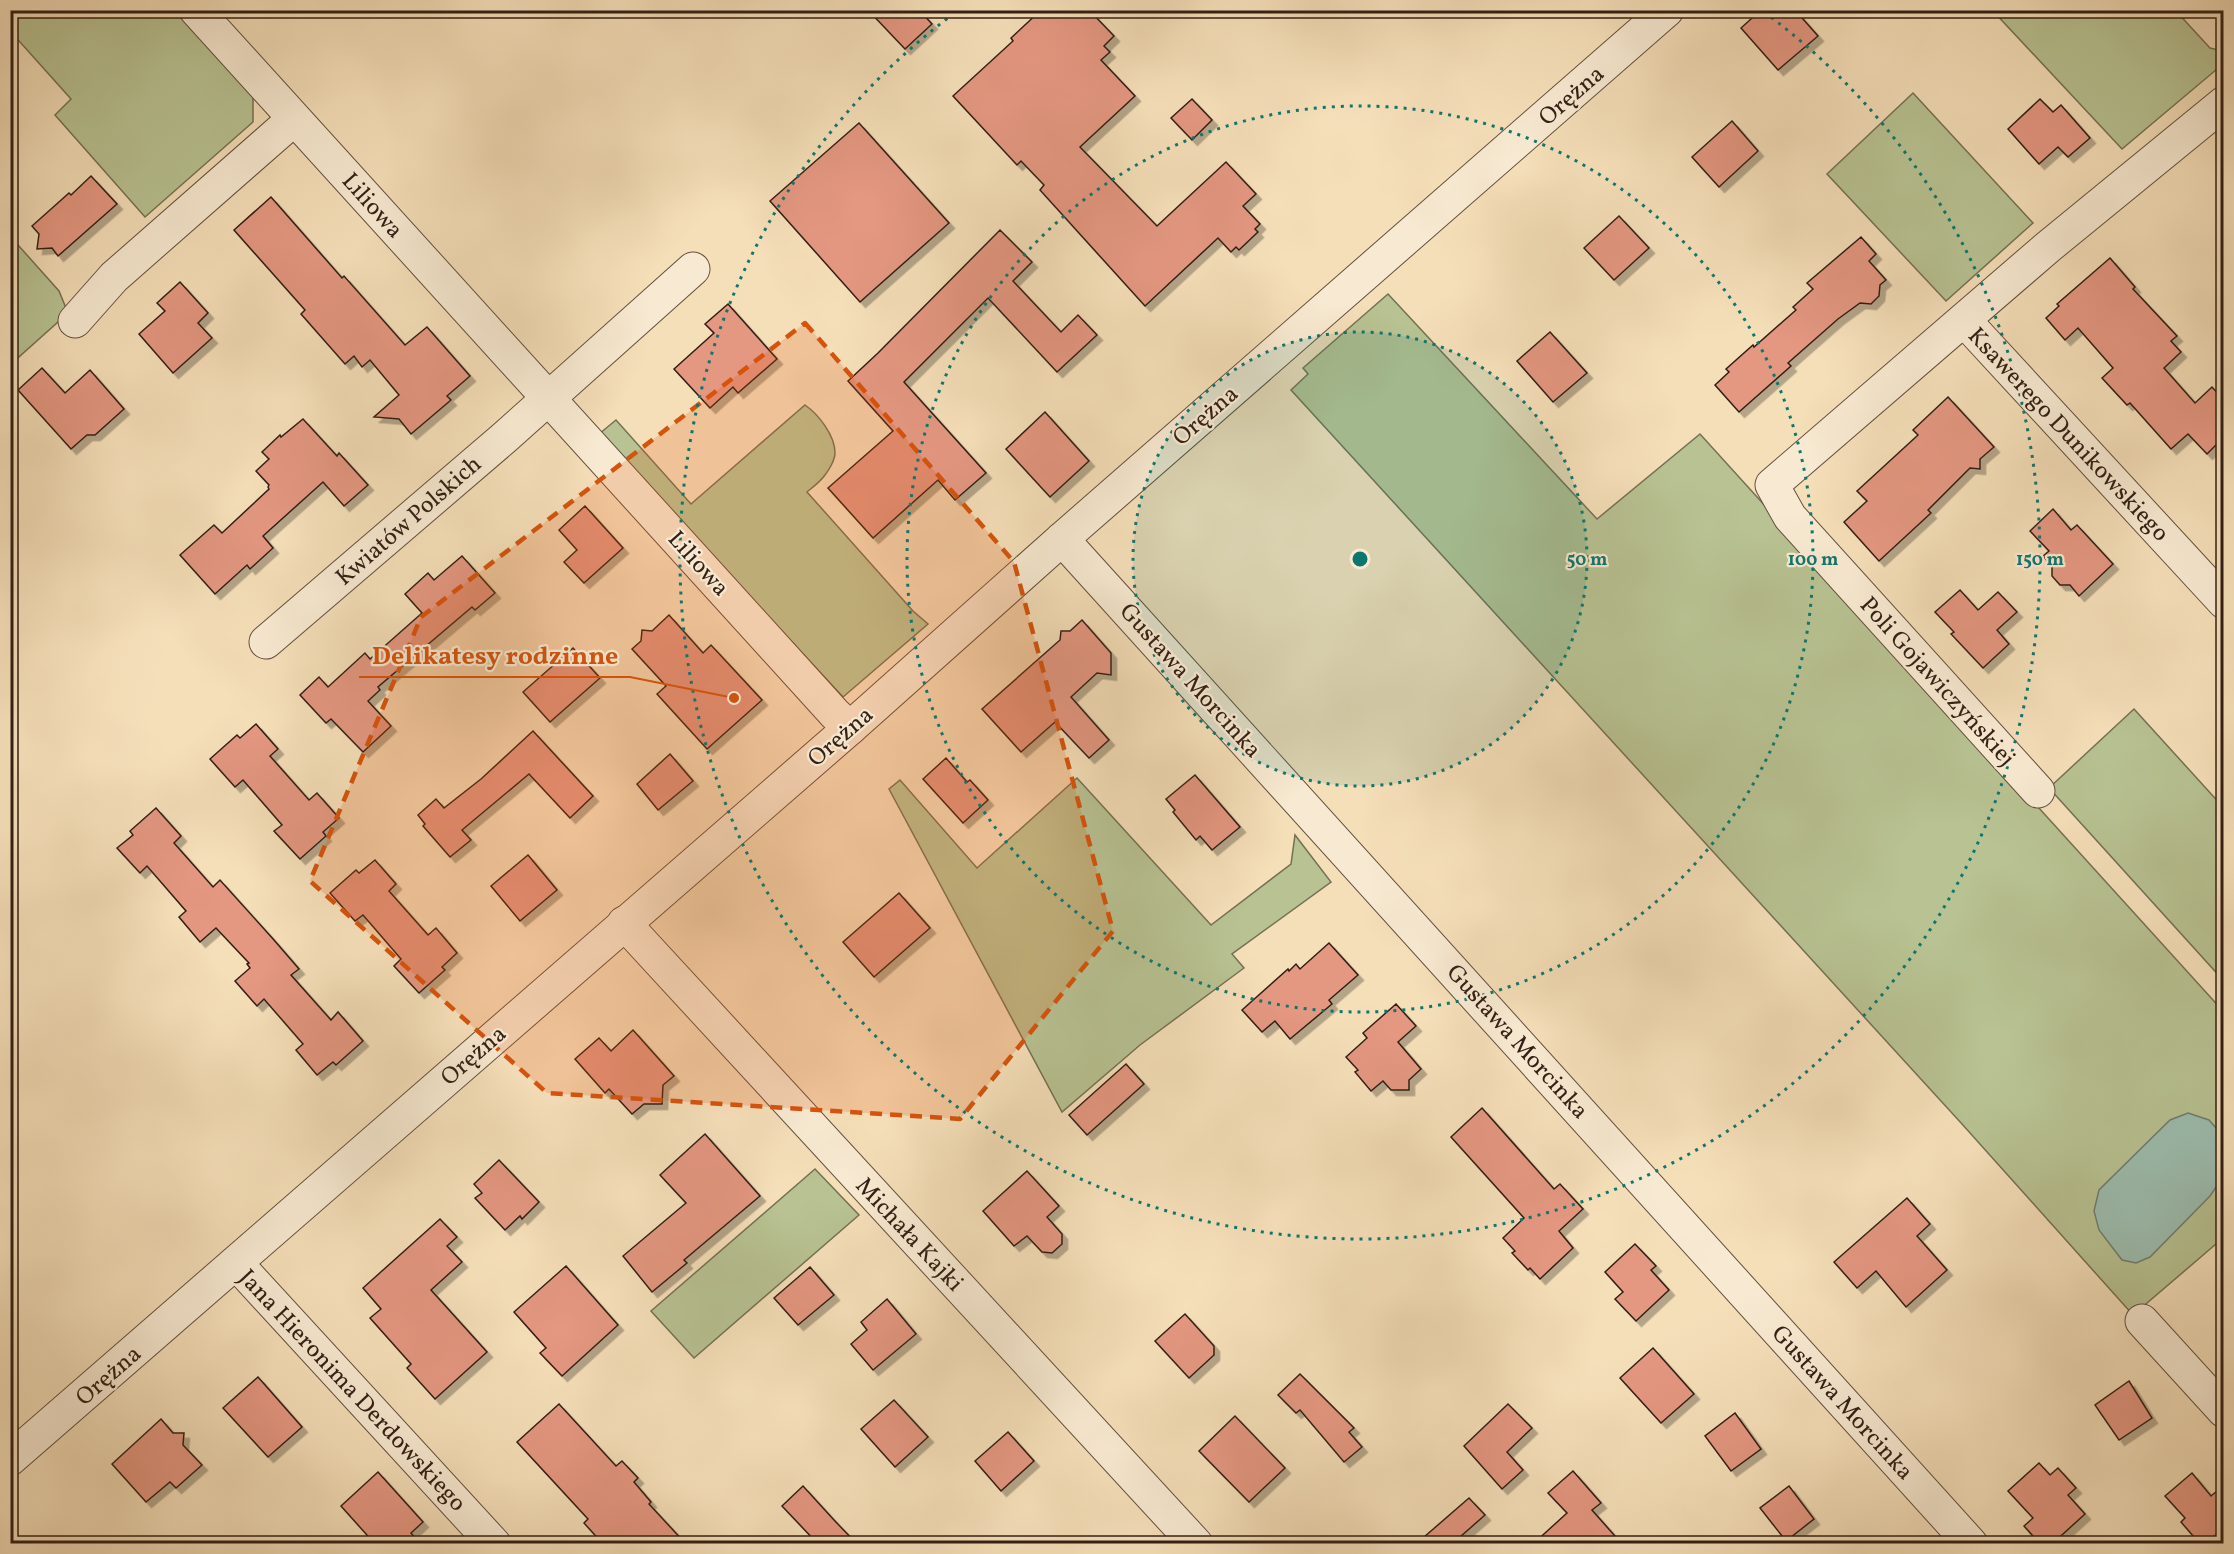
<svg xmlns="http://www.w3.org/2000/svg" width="2234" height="1554" font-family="Vollkorn,serif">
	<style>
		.green { fill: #b8c292; stroke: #767054; stroke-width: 1.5 }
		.water { fill: #9cbdae; stroke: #727e71; stroke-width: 1.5 }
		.building { fill: #e49781; stroke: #331f15; stroke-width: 1.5; filter: url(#shadow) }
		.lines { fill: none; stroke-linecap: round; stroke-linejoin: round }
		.minor-casing { stroke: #644f3e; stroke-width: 35 }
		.tertiary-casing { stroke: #644f3e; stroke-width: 35 }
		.minor { stroke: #f8ead2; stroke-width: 33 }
		.tertiary { stroke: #f8ead2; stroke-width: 33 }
		.marked { fill: #d6530d; fill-opacity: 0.2; stroke: #d6530d; stroke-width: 4.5; stroke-dasharray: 12 8; stroke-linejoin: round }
		.ring { fill: none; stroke: #0f766e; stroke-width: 3; stroke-dasharray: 3 6 }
		.labels { text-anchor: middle; stroke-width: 4.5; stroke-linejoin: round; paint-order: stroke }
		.street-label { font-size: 24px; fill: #331f15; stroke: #f8ead2 }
		.centre { fill: #0f766e; stroke: #f8ead2; stroke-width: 3 }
		.ring-label { font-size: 18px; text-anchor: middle; font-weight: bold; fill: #0f766e; stroke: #f8ead2; stroke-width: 4.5; stroke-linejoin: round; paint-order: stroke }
		.leader { fill: none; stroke: #d6530d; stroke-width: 2 }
		.callout-dot { fill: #d6530d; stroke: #f8ead2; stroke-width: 2 }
		.callout-label { font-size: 26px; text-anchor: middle; font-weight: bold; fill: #d6530d; stroke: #f8ead2; stroke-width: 4.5; stroke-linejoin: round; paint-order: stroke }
	</style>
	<defs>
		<filter id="shadow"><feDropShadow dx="5.5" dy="5.5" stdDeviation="0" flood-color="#0004"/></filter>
	</defs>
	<rect width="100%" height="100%" fill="#f5dfb9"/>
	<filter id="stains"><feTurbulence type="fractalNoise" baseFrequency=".00333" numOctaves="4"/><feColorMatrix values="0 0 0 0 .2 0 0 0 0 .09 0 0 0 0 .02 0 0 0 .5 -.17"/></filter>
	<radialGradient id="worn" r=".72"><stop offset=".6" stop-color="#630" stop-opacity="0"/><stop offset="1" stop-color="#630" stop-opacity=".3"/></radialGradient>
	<!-- green -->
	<g class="green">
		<path d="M10,11H176L253,97V122L145,217L55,115L71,99L11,32Z"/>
		<path d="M1993,11H2176L2210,48L2223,51V64L2122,149Z"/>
		<path d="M1913,93L2033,223L1946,301L1827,174Z"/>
		<path d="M10,236L59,291L68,313L11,364Z"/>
		<path d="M1388,294L1597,519L1700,434L2223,1011V1238L2133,1315L1962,1124L1291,390L1308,374L1303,368Z"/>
		<path d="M805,405C818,414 835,435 835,453C835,460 829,470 825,475C820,482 813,487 807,492L913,611L928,624L843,697L599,434L616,420L691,504Z"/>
		<path d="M2134,709L2223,807V980L2049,788Z"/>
		<path d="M1077,778L1211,925L1291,864L1295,835L1331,882L1232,954L1244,968L1140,1045L1062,1112L889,789L900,780L977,868Z"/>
		<path d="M815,1169L859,1215L694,1358L651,1311Z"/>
	</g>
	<!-- water -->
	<path class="water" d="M2188,1113L2209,1120L2223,1136V1177L2210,1196L2150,1257L2136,1263L2122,1260L2099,1230L2094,1211L2099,1190L2170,1120Z"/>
	<!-- building -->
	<g class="building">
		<path d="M868,10H919L932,24L905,49Z"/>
		<path d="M1041,10H1089L1114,36L1104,46L1110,52L1101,60L1135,96L1080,147L1157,226L1226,162L1256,194L1243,206L1260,224L1255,229L1258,232L1239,250L1236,247L1231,252L1218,238L1145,306L1040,190L1044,185L1021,161L1017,165L953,96L1013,41L1011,38Z"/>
		<path d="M1761,10H1795L1818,36L1778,70L1741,28Z"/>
		<path d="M1192,99L1212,120L1192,140L1171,118Z"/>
		<path d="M2040,99L2053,112L2061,105L2090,138L2068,157L2058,147L2039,164L2008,129Z"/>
		<path d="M1732,121L1758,151L1719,187L1692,157Z"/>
		<path d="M859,123L949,223L860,302L770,201Z"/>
		<path d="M91,176L117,204L58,256L52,248L37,249L39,234L32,226L69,193L71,195Z"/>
		<path d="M271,197L342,278L344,276L405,345L427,327L470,376L447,396L451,400L411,434L399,419L374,417L399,395L370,360L362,367L354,356L345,364L301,314L305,310L234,230Z"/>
		<path d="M1619,216L1649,248L1614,280L1584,248Z"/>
		<path d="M1000,230L1032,262L1013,281L1061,332L1078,315L1097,335L1057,372L988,298L904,382L986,473L955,500L938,480L873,538L828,488L893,431L848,381L878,353Z"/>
		<path d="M1861,237L1876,254L1869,261L1886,280L1880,285L1879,296L1871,304L1860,303L1838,319L1788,363L1791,366L1739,412L1715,385L1729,372L1726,369L1753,345L1754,347L1796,310L1793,307L1813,289L1807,283Z"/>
		<path d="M2110,258L2135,287L2133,289L2177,336L2171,341L2181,352L2164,368L2195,403L2212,387L2223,399V438L2207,454L2188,434L2171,449L2130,403L2127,405L2102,378L2113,368L2078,328L2065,340L2046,318L2059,306L2057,304Z"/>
		<path d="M180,282L208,313L198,323L212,338L173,373L139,334L165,311L157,303Z"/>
		<path d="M728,304L777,359L738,393L733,387L710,408L674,369L714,333L705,324Z"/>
		<path d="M1550,332L1587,373L1553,402L1517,361Z"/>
		<path d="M42,368L65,393L90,370L124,409L95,435H87L71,449L18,390Z"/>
		<path d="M1948,397L1994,447L1980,459V469L1970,468L1928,510L1931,513L1879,561L1844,522L1867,501L1857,491L1918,435L1913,430Z"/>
		<path d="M1045,412L1089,461L1050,497L1006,449Z"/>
		<path d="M303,419L337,456L339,453L368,485L344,506L323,482L263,536L273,548L250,569L247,565L215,594L180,555L214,525L222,533L269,489L268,487L269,485L256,471L269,459L262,452L280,435L281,437Z"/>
		<path d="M585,506L623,548L584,583L564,562L577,550L559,530Z"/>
		<path d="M2053,509L2071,530L2077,525L2113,564L2079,596L2070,585H2060L2052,576V566L2043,556L2049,551L2030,531Z"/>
		<path d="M462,556L495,593L475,610L472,607L378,687L380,690L368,701L391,726L363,752L331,719L326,723L300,695L319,677L328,687L365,653L370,659L422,613L405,594L428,573L434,580Z"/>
		<path d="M1960,590L1978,610L1998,592L2017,612L1997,630L2009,644L1983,668L1951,634L1954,632L1935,612Z"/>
		<path d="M669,615L703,653L711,645L762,700L707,749L657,694L666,686L632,649L641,641L642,630L652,631Z"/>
		<path d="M1082,620L1111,653V675L1097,673L1071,697L1109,740L1089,758L1055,722L1021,752L982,709L1060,640L1061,631H1070Z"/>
		<path d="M573,648L600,678L550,722L523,692Z"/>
		<path d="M256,724L278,749L270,756L309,800L317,793L339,818L323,832L326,836L300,859L274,831L282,825L243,780L235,787L210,759L237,735L240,738Z"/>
		<path d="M533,731L593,796L570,818L529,774L462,830L471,840L450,857L423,826L425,824L418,815L436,799L444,808L481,779Z"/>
		<path d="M670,754L693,781L658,810L637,784Z"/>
		<path d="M946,758L967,782L970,780L988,800L963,823L923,779Z"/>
		<path d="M1195,775L1240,827L1212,850L1200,836L1196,840L1173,812L1175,810L1166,799Z"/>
		<path d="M156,808L181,836L174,843L213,887L220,880L274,940L299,969L291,975L331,1020L338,1012L363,1041L336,1065L333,1062L317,1075L296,1050L303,1044L264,999L257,1006L235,981L250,968L247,964L249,963L216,928L200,942L179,917L186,911L147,866L140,873L117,848L133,835L130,831Z"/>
		<path d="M528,855L557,890L520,921L491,886Z"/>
		<path d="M375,860L396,884L389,891L428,935L436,928L457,953L442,967L445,970L419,993L394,966L401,959L363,915L355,921L330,893L356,870L359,873Z"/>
		<path d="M899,893L930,928L874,977L843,942Z"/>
		<path d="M1329,943L1358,975L1329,1000L1332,1004L1290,1039L1275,1021L1262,1032L1242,1010L1288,969L1289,971L1296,964L1300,969Z"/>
		<path d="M1396,1004L1416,1026L1398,1042L1421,1069L1409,1080V1090H1391L1383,1081L1371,1091L1355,1072L1358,1070L1346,1057L1367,1038L1363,1033Z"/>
		<path d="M633,1030L674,1076L663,1085L662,1104H644L632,1114L609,1089L605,1093L575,1059L599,1038L611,1051Z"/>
		<path d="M1126,1064L1144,1084L1087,1135L1069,1115Z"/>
		<path d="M1482,1108L1554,1189L1560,1184L1583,1209L1559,1231L1573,1248L1540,1279L1530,1268L1528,1270L1512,1253L1515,1251L1503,1238L1524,1218L1451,1137Z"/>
		<path d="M705,1134L760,1196L684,1260L687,1263L652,1292L623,1256L686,1203L660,1175Z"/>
		<path d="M499,1160L539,1202L522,1219L520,1216L505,1230L475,1198L482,1193L474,1184Z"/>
		<path d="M1027,1171L1059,1206L1047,1217L1062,1234V1244L1052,1253L1042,1252L1027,1236L1014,1246L983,1211Z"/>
		<path d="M1907,1198L1930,1224L1917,1236L1947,1270L1906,1307L1876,1271L1857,1288L1834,1262Z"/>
		<path d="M440,1219L457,1237L447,1246L462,1262L431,1290L487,1352L435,1399L407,1368L411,1364L370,1318L381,1309L363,1288Z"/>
		<path d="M1635,1244L1656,1266L1651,1270L1669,1290L1636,1321L1615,1299L1623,1292L1605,1272Z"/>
		<path d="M566,1266L618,1325L562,1376L540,1353L546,1348L514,1312Z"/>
		<path d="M810,1267L834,1295L798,1325L774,1298Z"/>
		<path d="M887,1299L916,1334L873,1370L851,1344L867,1330L861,1322Z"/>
		<path d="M1185,1314L1214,1346V1355L1189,1378L1155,1341Z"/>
		<path d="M1653,1348L1694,1394L1661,1423L1620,1378Z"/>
		<path d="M1300,1374L1354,1428L1349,1432L1362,1447L1344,1462L1300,1410L1296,1413L1278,1395Z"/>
		<path d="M258,1377L302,1427L268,1457L223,1408Z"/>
		<path d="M2129,1381L2152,1418L2119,1440L2095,1405Z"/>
		<path d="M894,1400L928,1437L895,1467L861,1429Z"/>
		<path d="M559,1404L616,1466L622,1461L638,1478L634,1482L651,1502L649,1504L686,1544H603L584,1523L588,1519L517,1442Z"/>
		<path d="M1508,1404L1532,1428L1507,1452L1523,1470L1502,1489L1464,1446Z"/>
		<path d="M1735,1413L1761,1449L1731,1471L1705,1436Z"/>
		<path d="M1235,1416L1285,1468L1249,1502L1199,1451Z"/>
		<path d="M161,1419L173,1433H184L183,1445L202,1465L176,1488L170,1482L146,1502L112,1464Z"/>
		<path d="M1008,1432L1034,1461L1001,1491L975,1461Z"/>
		<path d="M2039,1463L2050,1475L2058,1468L2076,1488L2068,1495L2085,1514L2052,1544H2040L2024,1526L2033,1518L2008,1491Z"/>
		<path d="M1573,1471L1601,1503L1592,1510L1622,1544H1533L1567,1513L1548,1493Z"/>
		<path d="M378,1472L423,1522L411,1533L420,1544H375L341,1506Z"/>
		<path d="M2192,1473L2211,1496L2223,1486V1528L2206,1544H2200L2181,1522L2185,1518L2165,1496Z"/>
		<path d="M803,1486L834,1520L857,1544H818L782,1506Z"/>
		<path d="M1789,1486L1814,1519L1786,1541L1760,1508Z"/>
		<path d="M1469,1498L1485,1515L1452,1544H1416Z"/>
	</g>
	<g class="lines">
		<defs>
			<g id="minor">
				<path d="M196,10L835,714L850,728"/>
				<path d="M1964,320L2224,602"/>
				<path d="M75,321L114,277L294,119"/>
				<path d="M1062,539L1971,1544"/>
				<path d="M266,642L504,438L693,269"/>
				<path d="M2038,791L1790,517L1772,485L2048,247L2224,103"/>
				<path d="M624,923L1196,1544"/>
				<path d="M236,1263L494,1544"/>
				<path d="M2142,1321L2224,1411"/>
			</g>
			<path id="tertiary" d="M10,1459L850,728L1062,539L1667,10"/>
		</defs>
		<!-- minor casing -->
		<use href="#minor" class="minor-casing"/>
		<!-- tertiary casing -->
		<use href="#tertiary" class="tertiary-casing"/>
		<!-- minor -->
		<use href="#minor" class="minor"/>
		<!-- tertiary -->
		<use href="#tertiary" class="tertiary"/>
	</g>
	<!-- marked area -->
	<path class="marked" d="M805,323L1014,562L1113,931L960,1119L547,1093L310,881L421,617Z"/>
	<!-- distance rings -->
	<circle cx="1360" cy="559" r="227" fill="#0f766e" fill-opacity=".12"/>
	<g class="ring">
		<circle cx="1360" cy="559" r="227"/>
		<circle cx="1360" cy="559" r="453"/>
		<path d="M1764 12A680 680 0 1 1 956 12"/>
	</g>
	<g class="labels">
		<!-- street labels -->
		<g class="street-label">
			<text transform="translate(1571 95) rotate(-41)" y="8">Orężna</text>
			<text transform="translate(373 205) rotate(48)" y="8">Liliowa</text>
			<text transform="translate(1205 415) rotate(-41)" y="8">Orężna</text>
			<text transform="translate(2069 434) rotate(47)" y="8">Ksawerego Dunikowskiego</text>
			<text transform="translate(408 520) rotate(-41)" y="8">Kwiatów Polskich</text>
			<text transform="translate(699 563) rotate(48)" y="8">Liliowa</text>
			<text transform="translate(1191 680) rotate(48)" y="8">Gustawa Morcinka</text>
			<text transform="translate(1938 681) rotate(48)" y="8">Poli Gojawiczyńskiej</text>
			<text transform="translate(840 736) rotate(-41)" y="8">Orężna</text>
			<text transform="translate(1518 1041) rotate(48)" y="8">Gustawa Morcinka</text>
			<text transform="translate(473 1055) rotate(-41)" y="8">Orężna</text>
			<text transform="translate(910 1234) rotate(47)" y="8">Michała Kajki</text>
			<text transform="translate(108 1375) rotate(-41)" y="8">Orężna</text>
			<text transform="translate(353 1390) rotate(47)" y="8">Jana Hieronima Derdowskiego</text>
			<text transform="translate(1843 1402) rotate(48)" y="8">Gustawa Morcinka</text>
		</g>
	</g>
	<circle cx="1360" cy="559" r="9" class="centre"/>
	<g class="ring-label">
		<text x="1587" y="565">50 m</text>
		<text x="1813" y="565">100 m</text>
		<text x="2040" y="565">150 m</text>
	</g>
	<!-- callouts -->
	<path class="leader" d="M734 698L630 677H359"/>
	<circle class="callout-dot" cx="734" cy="698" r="6"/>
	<g class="callout-label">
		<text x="495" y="664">Delikatesy rodzinne</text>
	</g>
	<!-- margin -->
	<rect width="2234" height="1554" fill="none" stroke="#f5dfb9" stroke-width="36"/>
	<rect x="12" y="12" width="2210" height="1530" fill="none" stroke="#331f15" stroke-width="3"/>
	<rect x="18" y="18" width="2198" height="1518" fill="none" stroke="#331f15" stroke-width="1.5"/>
	<rect width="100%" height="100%" filter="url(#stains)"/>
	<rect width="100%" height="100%" fill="url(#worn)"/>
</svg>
